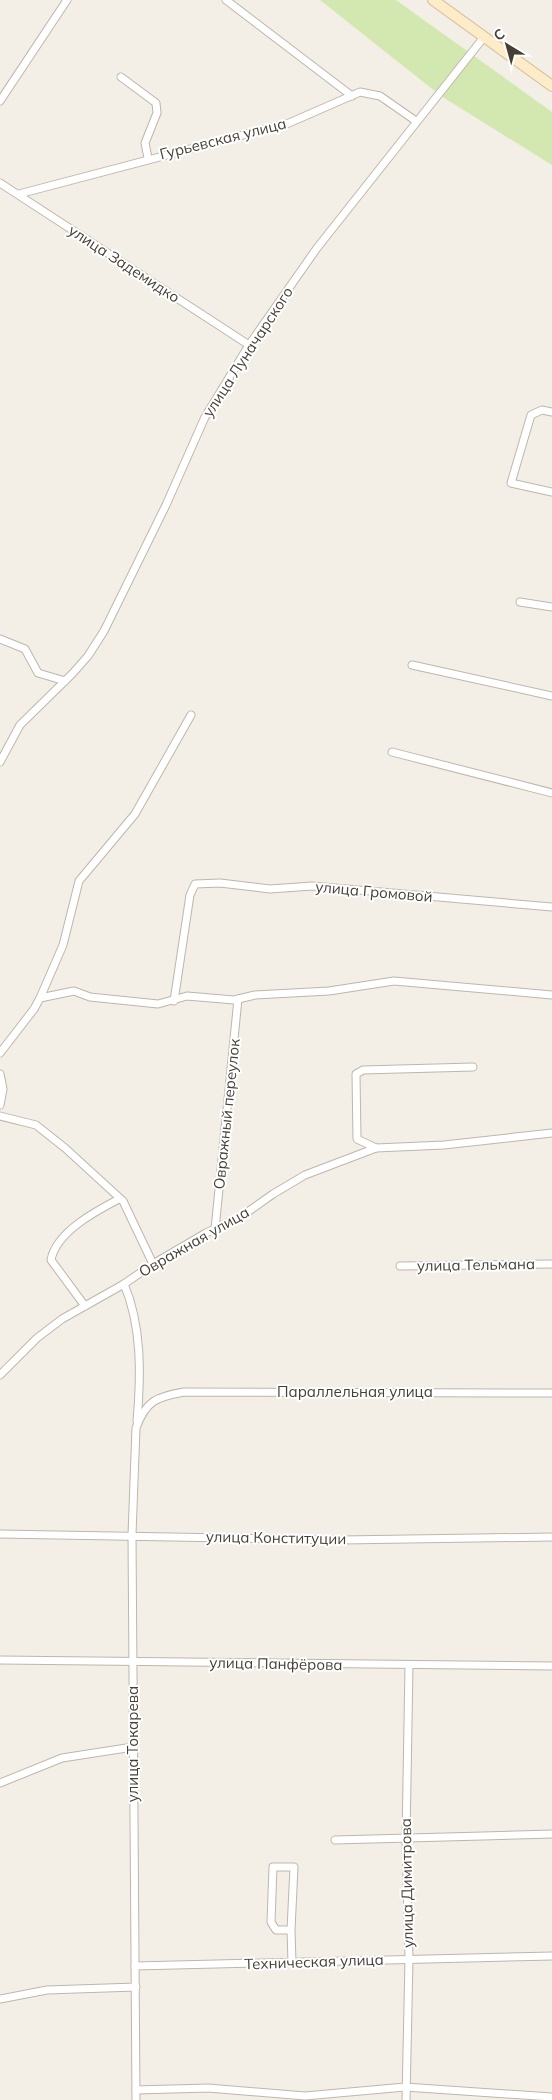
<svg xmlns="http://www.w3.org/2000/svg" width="552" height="2100" font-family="Mulish,sans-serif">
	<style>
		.green { fill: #d3e7b1 }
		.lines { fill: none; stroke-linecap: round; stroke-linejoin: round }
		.street-casing { stroke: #bfb6aa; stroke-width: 9 }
		.secondary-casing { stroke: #d2be98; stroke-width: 12 }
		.street { stroke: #fff; stroke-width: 7 }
		.secondary { stroke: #fdecc7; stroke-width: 10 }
		.labels { text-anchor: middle; stroke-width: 4; stroke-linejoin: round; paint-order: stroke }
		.street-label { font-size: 15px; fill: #463f36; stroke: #fff }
	</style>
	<rect width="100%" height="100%" fill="#f3efe7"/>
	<!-- green -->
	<path class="green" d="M320,0H396L552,112V165L441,96Z"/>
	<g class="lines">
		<defs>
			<g id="street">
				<path d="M226,0L352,96"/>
				<path d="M121,77L156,103L157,113L145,143L148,158"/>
				<path d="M0,101L67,0"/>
				<path d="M0,183L249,345"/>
				<path d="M19,194L289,123L360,92L380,96L416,121"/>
				<path d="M552,412L542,410L531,415L511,483L552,492"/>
				<path d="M520,602L552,607"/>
				<path d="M0,639L25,649L38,673L65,681"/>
				<path d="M412,665L552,696"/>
				<path d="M392,752L552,793"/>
				<path d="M0,762L20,725L73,673L88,656L104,631L166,505L205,417L249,345L317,248L484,37"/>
				<path d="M40,998L74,991L90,997L158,1004L187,996L234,1000L255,995L329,991L394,981L552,995"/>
				<path d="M174,1001L190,895L195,884L220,883L270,889L312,886L552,907"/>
				<path d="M0,1053L34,1009L40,998L63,945L79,881L135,814L191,715"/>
				<path d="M473,1067L363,1070L356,1074L357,1139L376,1148L444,1145L552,1133"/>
				<path d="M0,1074L3,1089L0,1105"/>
				<path d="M0,1116L36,1125L65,1148L123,1201L153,1264"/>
				<path d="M215,1229L238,999"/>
				<path d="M400,1266L552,1264"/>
				<path d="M124,1284C142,1326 141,1376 137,1421"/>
				<path d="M85,1306L51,1260C56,1232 96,1211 119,1199"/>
				<path d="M0,1375L37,1338L62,1319L124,1284L153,1264L206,1233L242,1216L273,1194L305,1175L376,1148"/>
				<path d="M0,1534L341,1540L552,1537"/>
				<path d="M0,1660L552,1666"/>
				<path d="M0,1783L62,1758L133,1747"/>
				<path d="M335,1840L552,1834"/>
				<path d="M291,1930H276L271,1922L273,1867H294L291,1930L292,1963"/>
				<path d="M135,1966L552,1956"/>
				<path d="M0,1999L47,1990L136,1987"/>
				<path d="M136,2090L208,2088L305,2096L405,2087L552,2097"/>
				<path d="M136,2100L132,1535L136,1428C146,1400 157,1397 184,1392L552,1393"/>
				<path d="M406,2100L409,1959L406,1839L409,1665"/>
			</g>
			<path id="secondary" d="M433,0L552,86"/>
		</defs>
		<!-- street casing -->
		<use href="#street" class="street-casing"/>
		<!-- secondary casing -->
		<use href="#secondary" class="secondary-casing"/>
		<!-- street -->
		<use href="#street" class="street"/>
		<!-- secondary -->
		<use href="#secondary" class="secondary"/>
	</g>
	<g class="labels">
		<!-- street labels -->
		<g class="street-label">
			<text transform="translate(223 139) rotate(-14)" y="5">Гурьевская улица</text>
			<text transform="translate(124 264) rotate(33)" y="5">улица Задемидко</text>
			<text transform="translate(248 352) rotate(-57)" y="5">улица Луначарского</text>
			<text transform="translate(374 892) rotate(5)" y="5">улица Громовой</text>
			<text transform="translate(227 1114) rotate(-84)" y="5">Овражный переулок</text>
			<text transform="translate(194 1242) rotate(-30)" y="5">Овражная улица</text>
			<text transform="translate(476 1265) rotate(-1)" y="5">улица Тельмана</text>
			<text x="355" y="1397">Параллельная улица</text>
			<text transform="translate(276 1538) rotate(1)" y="5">улица Конституции</text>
			<text transform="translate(276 1664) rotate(1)" y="5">улица Панфёрова</text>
			<text transform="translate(133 1744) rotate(-90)" y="5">улица Токарева</text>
			<text transform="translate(407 1883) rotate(-91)" y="5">улица Димитрова</text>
			<text transform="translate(314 1962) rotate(-2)" y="5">Техническая улица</text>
		</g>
	</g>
	<!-- north arrow -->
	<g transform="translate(507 45) rotate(323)" stroke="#ffffff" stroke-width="4" paint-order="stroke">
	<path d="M0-4L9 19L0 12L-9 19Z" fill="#463f36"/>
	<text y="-8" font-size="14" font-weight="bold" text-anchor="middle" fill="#463f36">С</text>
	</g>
</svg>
